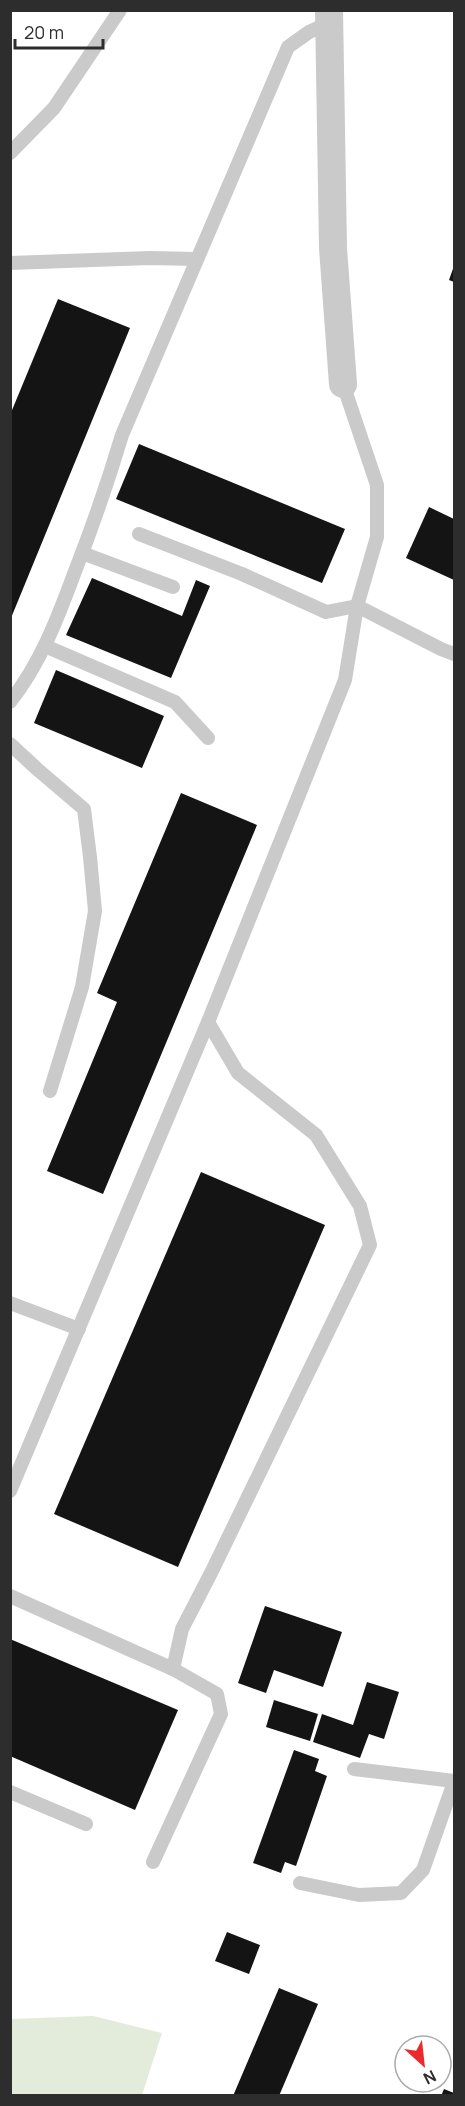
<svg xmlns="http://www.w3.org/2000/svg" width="465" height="2106" font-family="Manrope,sans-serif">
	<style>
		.green { fill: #e3ebda }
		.building { fill: #141414 }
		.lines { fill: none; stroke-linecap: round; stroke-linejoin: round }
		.service { stroke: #cacaca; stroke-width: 14 }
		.minor { stroke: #cacaca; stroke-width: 28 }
	</style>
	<rect width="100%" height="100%" fill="#fff"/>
	<!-- green -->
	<path class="green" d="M93,2016L162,2033L142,2095H11V2019Z"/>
	<!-- building -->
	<g class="building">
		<path d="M454,266V282L449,280Z"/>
		<path d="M58,299L130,328L11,618L10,415Z"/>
		<path d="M139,444L345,529L322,583L116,499Z"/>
		<path d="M429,507L454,519V580L406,558Z"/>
		<path d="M92,578L182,616L196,580L210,586L171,678L66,635Z"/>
		<path d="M56,670L164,716L142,768L34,723Z"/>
		<path d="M181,793L257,825L103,1194L47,1171L117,1002L97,993Z"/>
		<path d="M201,1172L325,1225L178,1567L54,1514Z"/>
		<path d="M265,1606L342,1632L323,1687L274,1670L266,1693L238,1683Z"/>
		<path d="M10,1639L178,1710L135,1810L10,1756Z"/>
		<path d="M367,1682L399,1692L384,1739L369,1734L360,1758L313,1742L322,1714L353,1725Z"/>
		<path d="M274,1700L318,1714L310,1741L266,1727Z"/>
		<path d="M294,1750L319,1759L315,1771L327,1776L296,1866L285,1862L281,1873L253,1863Z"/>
		<path d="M227,1932L260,1945L249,1974L215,1961Z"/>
		<path d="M279,1988L318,2004L279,2096H233Z"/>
		<path d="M444,2089L454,2093V2096H441Z"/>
	</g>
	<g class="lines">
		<!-- service -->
		<g class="service">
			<path d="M10,153L54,108L120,10"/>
			<path d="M10,263L150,258L197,259"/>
			<path d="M139,534L242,574L326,612L357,606L441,649L454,654"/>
			<path d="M82,553L173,587"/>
			<path d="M45,646L175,702L208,738"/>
			<path d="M10,702C40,664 57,620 74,574C92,528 108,482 122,435L288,47L309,32L329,23"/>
			<path d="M10,744L37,769L84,809L90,857L95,911L82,987L50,1091"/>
			<path d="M10,1303L79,1329"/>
			<path d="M10,1491L208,1022L345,680L357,606L377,537V485L343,384"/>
			<path d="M10,1596L173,1669"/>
			<path d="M354,1769L454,1781"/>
			<path d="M10,1792L86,1824"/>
			<path d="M153,1862L221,1714L217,1694L173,1669L182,1629L212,1571L370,1245L360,1206L316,1135L238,1073L208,1022"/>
			<path d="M300,1883L359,1895L401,1893L423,1870L454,1782"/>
		</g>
		<!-- minor -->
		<path class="minor" d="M329,10L333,248L343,384"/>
	</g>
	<!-- border -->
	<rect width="465" height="2106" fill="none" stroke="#2d2d2d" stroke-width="24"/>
	<!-- north arrow -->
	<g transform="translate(423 2064) rotate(153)"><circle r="28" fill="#ffffff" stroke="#ababab" stroke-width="1.5"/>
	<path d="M0-4.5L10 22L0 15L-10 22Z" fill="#ea2a2d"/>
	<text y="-9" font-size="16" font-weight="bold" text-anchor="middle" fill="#2d2d2d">N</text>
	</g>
	<!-- scale -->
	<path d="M15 39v9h88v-9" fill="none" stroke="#2d2d2d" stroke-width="3"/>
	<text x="24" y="39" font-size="18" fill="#2d2d2d" stroke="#ffffff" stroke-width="4.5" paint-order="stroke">20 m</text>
</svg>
